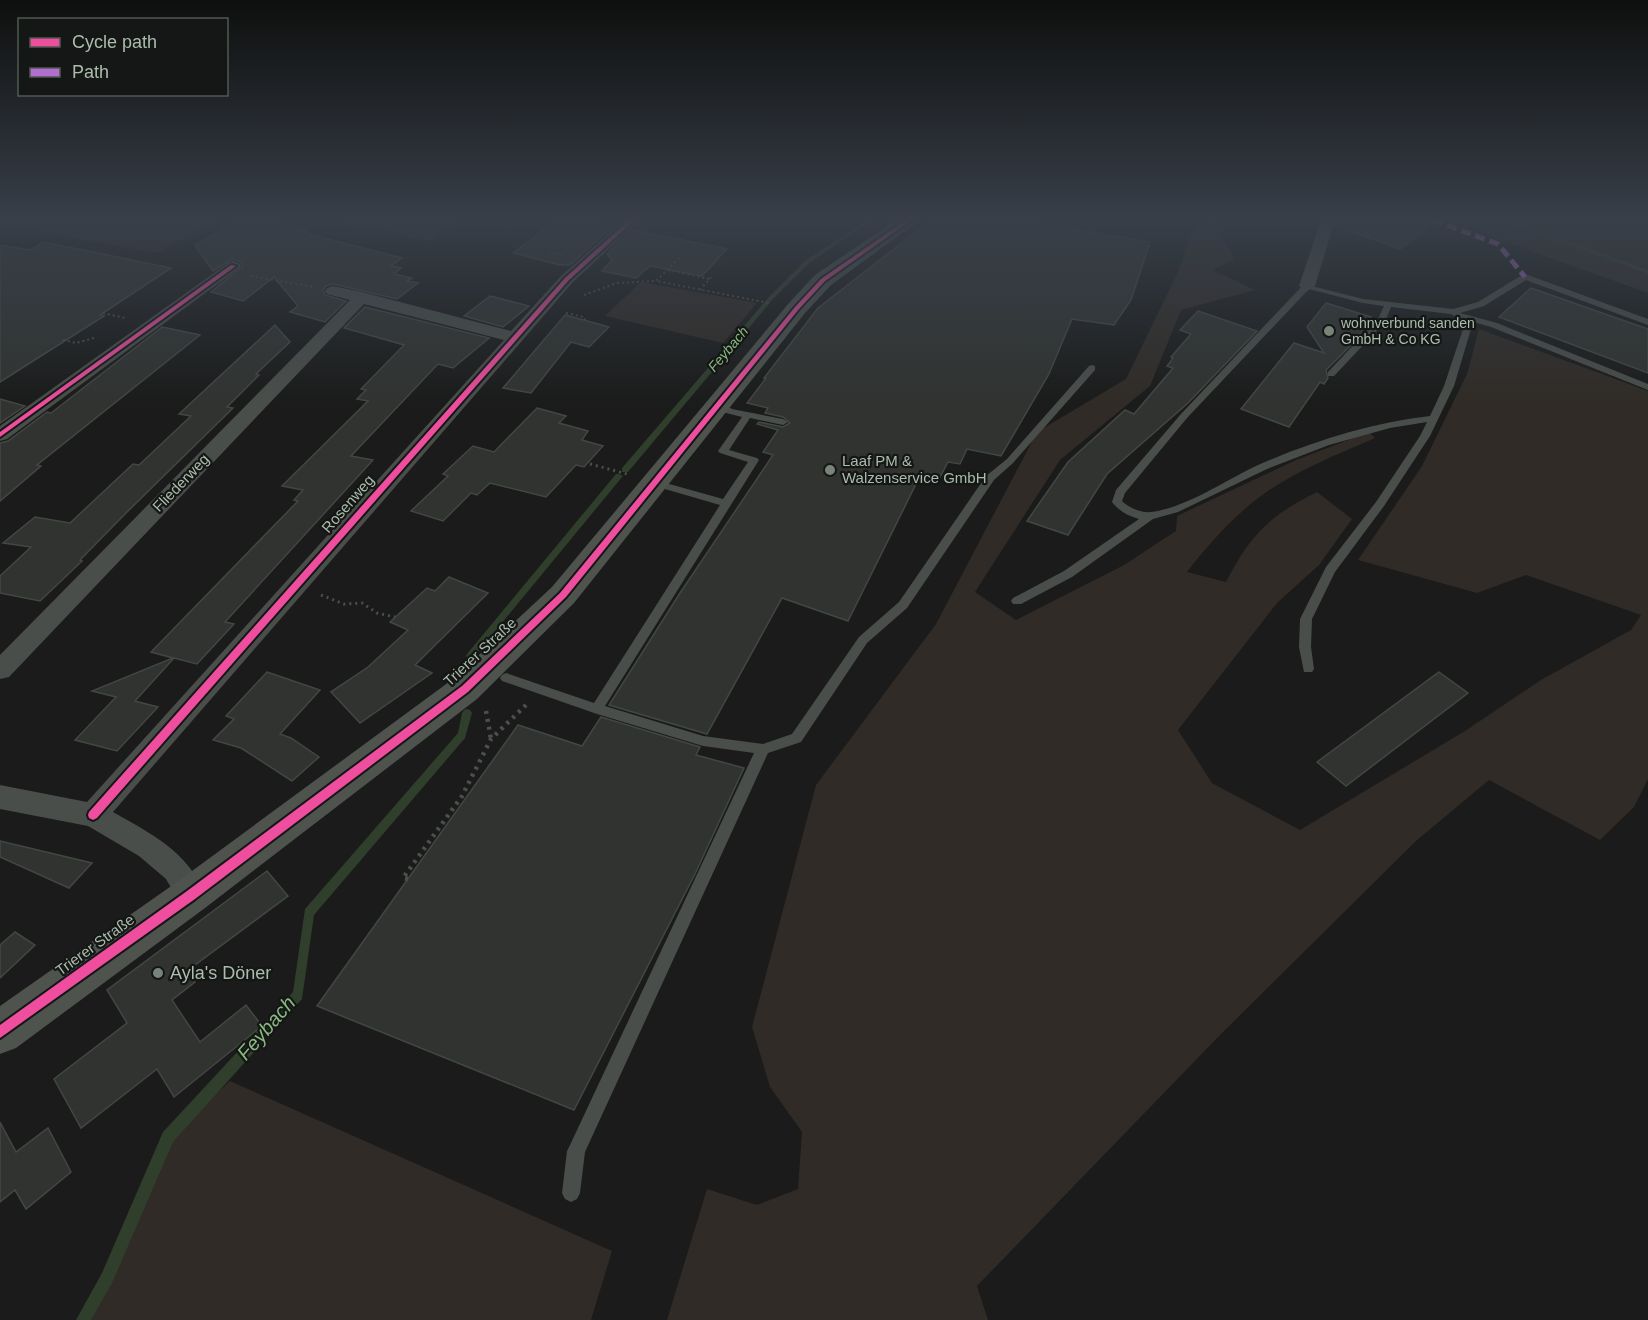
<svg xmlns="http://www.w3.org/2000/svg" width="1648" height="1320" font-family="Arial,sans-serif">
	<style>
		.green { fill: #302b26 }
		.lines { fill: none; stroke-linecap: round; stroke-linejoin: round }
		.stream { fill: #303e2c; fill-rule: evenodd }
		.building { fill: #303330; stroke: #434743; stroke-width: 1.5 }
		.path-far2 { stroke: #4b504b; stroke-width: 2; stroke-dasharray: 2 3; stroke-linecap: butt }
		.path-far1 { stroke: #4b504b; stroke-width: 3; stroke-dasharray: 2 4; stroke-linecap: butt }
		.path { stroke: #4b504b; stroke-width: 4.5; stroke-dasharray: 3 5; stroke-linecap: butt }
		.service { fill: #4a4e4a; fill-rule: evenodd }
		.minor { fill: #4a4e4a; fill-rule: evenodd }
		.secondary { fill: #4e534e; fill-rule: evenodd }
		.quiet { stroke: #b36fd0; stroke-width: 5; stroke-dasharray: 10 5; stroke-linecap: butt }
		.cycleway-casing { stroke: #141715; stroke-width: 4 }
		.cycleway { fill: #ef4d9e; fill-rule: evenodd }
		.poi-dot { fill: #788479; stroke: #141715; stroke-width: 2 }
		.labels { text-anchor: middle; stroke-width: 4.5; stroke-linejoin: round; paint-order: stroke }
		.far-poi-label { font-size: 14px; fill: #abbcac; stroke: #141715; text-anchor: start }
		.far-water-label { font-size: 14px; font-style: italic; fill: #8ab980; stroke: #141715 }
		.poi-label { font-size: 15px; fill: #abbcac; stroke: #141715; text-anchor: start }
		.street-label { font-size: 15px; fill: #abbcac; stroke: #141715 }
		.near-poi-label { font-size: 18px; fill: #abbcac; stroke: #141715; text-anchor: start }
		.near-water-label { font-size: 20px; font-style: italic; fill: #8ab980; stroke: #141715 }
	</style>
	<rect width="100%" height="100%" fill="#1a1b1a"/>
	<!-- green -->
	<g class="green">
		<path d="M0,220H219L158,253L0,225Z"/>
		<path d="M336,220H455L431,242Z"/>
		<path d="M1444,220H1648V293Z"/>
		<path d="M1214,221L1234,259L1213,270L1255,290L1181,310L1150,386L1060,460L975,592L1016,620L1124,565L1176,531L1177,516L1296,460L1369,432L1375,438C1334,456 1292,472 1257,499C1231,519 1207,546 1187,572L1226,582C1250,535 1270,515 1317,492L1352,519L1319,565L1277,603L1178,730L1212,783L1300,830L1465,731L1541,680L1631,630L1641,615L1526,575L1477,593L1358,560L1422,466L1467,374L1479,329L1648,391V779L1634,807L1600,840L1489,780L1416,841L1221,1034L977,1286L988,1320H667L707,1189L757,1205L798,1189L802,1132L770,1087L752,1027L816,785L936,624L1037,432L1126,379L1178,272L1196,223Z"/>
		<path d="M641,282L757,303L723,343L605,316Z"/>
		<path d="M230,1081L612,1251L591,1320H79L107,1278L168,1137Z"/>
	</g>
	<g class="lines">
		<!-- stream -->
		<g class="stream">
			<path d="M867,220H873L809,263L773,299L628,472H622V468L769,297L805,261Z"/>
			<path d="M1502,220H1510L1648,270V274Z"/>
			<path d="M616,474H619L623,476L473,658H467L466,656L467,654Z"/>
			<path d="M467,709L470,710L472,713L465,738L314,915L302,999L173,1142L112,1283L91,1320H76L102,1273L163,1132L293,992L305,909L458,733L462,713L464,710Z"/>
		</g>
	</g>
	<!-- building -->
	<g class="building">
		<path d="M239,220H260L307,231L304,233L402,258L391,266L401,268L394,274L412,278L407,281L418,283L397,299L333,284L326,286L323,290L325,295L346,301L325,322L290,312L298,306L274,277L243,301L211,292L243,266L239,261L232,259L213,271L195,245Z"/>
		<path d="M557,220L571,223L574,220H583L613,226L570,265H560L513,253Z"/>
		<path d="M937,220H1019L1150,242L1131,300L1114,325L1072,319L1049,374L1001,456L967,449L960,464L948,462L939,479L921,474L848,621L782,598L707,734L609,705L680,593L773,455L763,452L778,430L757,424L759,422L783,427L790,423L783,417L765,413L768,408L747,403L766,378H764L818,308L912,235Z"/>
		<path d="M1337,220H1437L1400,249L1336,226Z"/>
		<path d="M632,230L703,244L727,249L702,276L650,266L636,278L602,271L612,260L607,254Z"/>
		<path d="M44,242L171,268L100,315L104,316L0,382V245L30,250Z"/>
		<path d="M1531,288L1648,329V373L1499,317Z"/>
		<path d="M490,296L529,306L503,327L464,316Z"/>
		<path d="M1326,303L1371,317L1355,341L1326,370L1328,378L1324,384L1320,382L1289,427L1241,409L1294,343L1324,353L1307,327Z"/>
		<path d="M365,307L489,338L453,368L438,364L351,456L373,460L225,622L234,624L197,664L174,658L135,701L158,707L117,751L75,740L116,697L92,691L173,658L151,652L298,501L294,500L303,490L282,486L368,401L357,399L366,390L361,389L404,345L344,328Z"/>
		<path d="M1198,311L1257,331L1188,403L1107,474L1068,535L1027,521L1068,462L1125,410L1134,414L1173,368L1167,366L1173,358L1171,357L1191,334L1180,330Z"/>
		<path d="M565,315L609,327L589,347L571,342L531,393L503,388Z"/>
		<path d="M275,325L290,342L256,374L259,375L227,407L233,408L126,513L80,560L82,561L40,601L0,593V576L31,547L3,543L35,517L70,523L133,464L139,465L191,416L179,414Z"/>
		<path d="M162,327L200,335L37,465L41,466L0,501V443L8,441L47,412L51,413Z"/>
		<path d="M0,399L25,406L0,423Z"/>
		<path d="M537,408L566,416L559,423L588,431L582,440L603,446L584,467L576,465L546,497L490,483L477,495L471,493L443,521L411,511L448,476L443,474L473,446L494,452Z"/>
		<path d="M449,577L488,593L415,665L432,673L360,723L331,692L368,667L408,630L390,622L427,588L435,591Z"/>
		<path d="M267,672L320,690L280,734L291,738L319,757L292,781L241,748L213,740L234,719L226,716Z"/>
		<path d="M1439,672L1468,693L1346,786L1317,762Z"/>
		<path d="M601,717L700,747L696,755L744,768L695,874L574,1110L317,1006L518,725L582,746Z"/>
		<path d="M0,841L92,863L69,888L0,857Z"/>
		<path d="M267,871L288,896L187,971L195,982L172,1000L200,1042L246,1005L262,1026L174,1097L157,1069L81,1128L54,1079L127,1023L107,990Z"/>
		<path d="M15,932L35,945L0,978V945Z"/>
		<path d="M0,1122L16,1152L48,1128L71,1172L26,1209L15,1190L0,1202Z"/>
	</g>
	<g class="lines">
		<!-- path-far2 -->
		<g class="path-far2">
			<path d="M551,252L562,255"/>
			<path d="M679,258L656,281L769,303"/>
			<path d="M668,270L709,279"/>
			<path d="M251,276L314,287"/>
			<path d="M700,290L713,275"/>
			<path d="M584,295L617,283L656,281"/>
			<path d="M103,313L125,318"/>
			<path d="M566,313L584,317L585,320"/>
			<path d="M63,340L76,343L94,338"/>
		</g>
		<!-- path-far1 -->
		<g class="path-far1">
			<path d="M590,464L627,474"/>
			<path d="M321,595L344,604L362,603L377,613L395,617"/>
		</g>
		<!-- path -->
		<g class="path">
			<path d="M486,711L491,739"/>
			<path d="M408,879L403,878L462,796L491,739L526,705"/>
		</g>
		<!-- service -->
		<g class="service">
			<path d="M1522,275H1528L1648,319V325L1526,280L1484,306L1460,313L1497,323L1648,384V390L1491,327L1466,320L1471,329L1454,386L1430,436L1384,506L1335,572L1312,619L1311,647L1314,669L1312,672H1304L1299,647L1300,619L1326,567L1376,502L1420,436L1427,422L1390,428L1329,445L1267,469L1178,512L1153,519L1072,577L1021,604H1013L1011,601L1013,598L1064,571L1139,519C1128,516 1119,511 1112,502L1116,490L1181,414L1304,284L1363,299L1453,309L1478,302ZM1309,289L1363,303L1384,306L1378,319L1328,372V376H1334L1385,322L1391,307L1451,314L1457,318L1463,329L1444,386L1430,416C1371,423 1313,441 1258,465C1226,480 1194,503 1158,511C1145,514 1135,511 1124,503L1122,501L1125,493L1187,418Z"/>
			<path d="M1092,365L1095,366V370L1013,463L994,480L907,608L867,643L801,742L768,753L585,1152L580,1193L577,1199L571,1202L565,1199L562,1193L567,1151L570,1145L754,753L703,746L597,714L502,681L500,678L502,675L506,673L594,703L720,505L651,485V481L655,480L723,499L748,462L720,453L718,451L742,417L726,413L714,404L719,401L732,409L783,419L788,422L783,425L750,418L729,450L757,458L759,460L605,706L703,736L763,744L792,734L859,637L899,602L986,476L1007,459L1089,366Z"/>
		</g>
		<!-- minor -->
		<g class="minor">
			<path d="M624,220H640L573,282L113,812C153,835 186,850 206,895L201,905L191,909L181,905L166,879L139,856L88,826L0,809V785L87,802L504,340L364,304L9,677L0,679V655L350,300L327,294L325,291L327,288L333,286L362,292L511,331L561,276Z"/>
			<path d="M1321,220H1335L1315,286L1307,291L1299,286Z"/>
			<path d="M233,261L238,263L241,266L238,269L7,439L0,441V426L228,263Z"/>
		</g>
		<!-- secondary -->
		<path class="secondary" d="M896,220H920L831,285L805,313L574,603L477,699L205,908L16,1048L0,1054V1006L177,882L453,679L552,587L789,303L815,275Z"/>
		<!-- quiet -->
		<path class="quiet" d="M1433,220L1498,244L1525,277"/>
		<defs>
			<g id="cycleway">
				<path d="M629,220H635L569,280L97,818L93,820L89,818L88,815L89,812L565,278Z"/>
				<path d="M906,220H912L825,281L799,309L566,597L468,692L195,899L0,1038V1025L187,891L462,686L560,593L795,307L821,279Z"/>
				<path d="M231,265L236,266L0,437V432Z"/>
			</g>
		</defs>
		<!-- cycleway casing -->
		<use href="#cycleway" class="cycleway-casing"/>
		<!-- cycleway -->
		<use href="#cycleway" class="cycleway"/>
	</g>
	<!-- sky -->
	<linearGradient id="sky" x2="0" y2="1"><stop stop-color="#0e0f0e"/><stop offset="0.54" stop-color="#383f49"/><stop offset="1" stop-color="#383f49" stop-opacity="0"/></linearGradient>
	<rect width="1648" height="405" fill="url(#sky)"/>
	<!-- markers -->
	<g class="poi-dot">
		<circle cx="1329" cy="331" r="6"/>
		<circle cx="830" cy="470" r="6"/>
		<circle cx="158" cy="973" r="6"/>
	</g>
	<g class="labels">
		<!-- far-poi labels -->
		<g class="far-poi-label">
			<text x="1341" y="328">wohnverbund sanden<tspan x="1341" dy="16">GmbH &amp; Co KG</tspan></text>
		</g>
		<!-- far-water labels -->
		<g class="far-water-label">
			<text transform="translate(728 349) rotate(-50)" y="5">Feybach</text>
		</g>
		<!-- poi labels -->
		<g class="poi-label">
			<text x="842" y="466">Laaf PM &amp;<tspan x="842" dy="17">Walzenservice GmbH</tspan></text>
		</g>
		<!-- street labels -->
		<g class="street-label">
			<text transform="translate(181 483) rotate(-46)" y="5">Fliederweg</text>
			<text transform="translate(348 504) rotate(-49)" y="5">Rosenweg</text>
			<text transform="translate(480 652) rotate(-43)" y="5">Trierer Straße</text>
			<text transform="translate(95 945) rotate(-36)" y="5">Trierer Straße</text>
		</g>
		<!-- near-poi labels -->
		<g class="near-poi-label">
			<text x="170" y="979">Ayla's Döner</text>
		</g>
		<!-- near-water labels -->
		<g class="near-water-label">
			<text transform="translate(266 1028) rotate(-49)" y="7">Feybach</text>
		</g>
	</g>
	<!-- legend -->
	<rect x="18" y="18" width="210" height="78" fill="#141715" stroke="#505951" stroke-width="1.5"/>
	<rect x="30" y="38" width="30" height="9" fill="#ef4d9e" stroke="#505951" stroke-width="1.5"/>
	<text x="72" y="48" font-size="18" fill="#abbcac">Cycle path</text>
	<rect x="30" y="68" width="30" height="9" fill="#b36fd0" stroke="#505951" stroke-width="1.5"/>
	<text x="72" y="78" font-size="18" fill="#abbcac">Path</text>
</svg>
